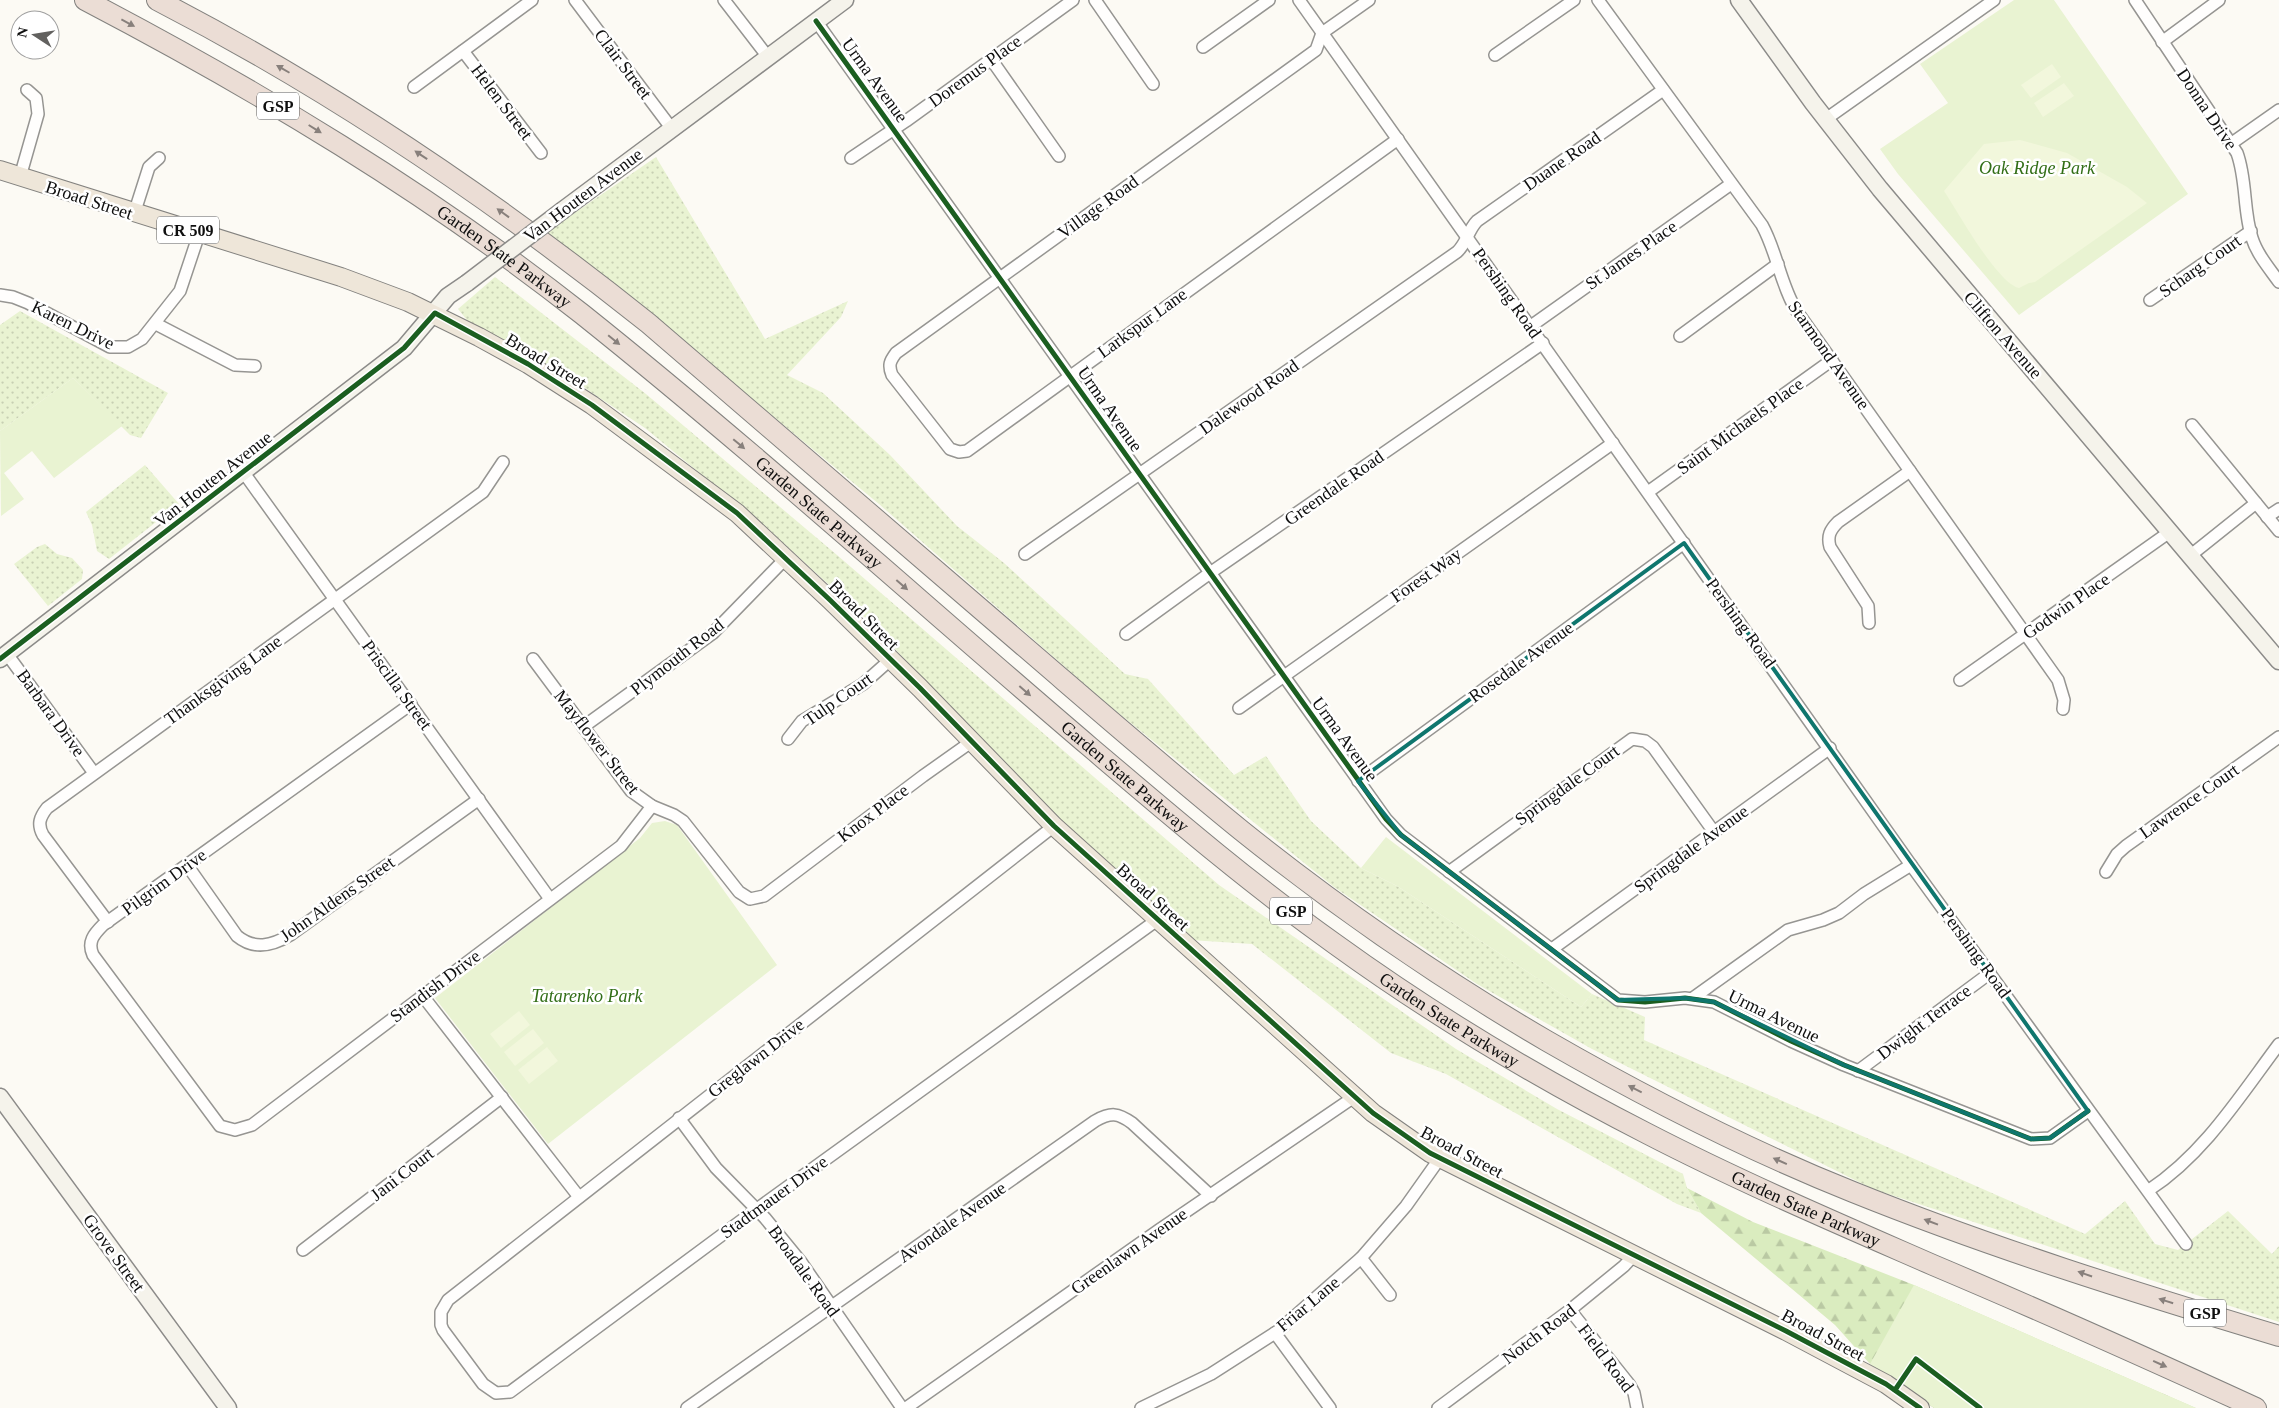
<svg xmlns="http://www.w3.org/2000/svg" width="2279" height="1408" font-family="'Times New Roman',serif">
	<style>
		.grass { fill: url(#grass-dots) }
		.forest { fill: url(#forest-firs) }
		.park { fill: #e9f3d2 }
		.pitch { fill: #f2f7dc }
		.lines { fill: none; stroke-linecap: round; stroke-linejoin: round }
		.street-casing { stroke: #969592; stroke-width: 14 }
		.secondary-casing { stroke: #8c8b89; stroke-width: 19 }
		.primary-casing { stroke: #83827f; stroke-width: 20 }
		.highway-casing { stroke: #83827f; stroke-width: 22 }
		.street { stroke: #fffefd; stroke-width: 11 }
		.secondary { stroke: #f5f3eb; stroke-width: 16 }
		.primary { stroke: #eee6d9; stroke-width: 18 }
		.highway { stroke: #ebddd5; stroke-width: 20 }
		.secondary-bridge-casing { stroke: #8c8b89; stroke-width: 19; stroke-linecap: butt }
		.secondary-bridge { stroke: #f5f3eb; stroke-width: 16 }
		.cycleway-casing { stroke: #fff; stroke-width: 8 }
		.cycleway { stroke: #1b5e20; stroke-width: 5 }
		.oneway { fill: #88807c }
		.marked { fill: none; stroke: #0f766e; stroke-width: 4; stroke-linejoin: round }
		.labels { text-anchor: middle; stroke-width: 5; stroke-linejoin: round; paint-order: stroke }
		.shield { fill: #fff; stroke: #575757; stroke-width: 1 }
		.shield-label { font-size: 16px; font-weight: bold; fill: #0f0f0f }
		.street-label { font-size: 18px; fill: #0f0f0f; stroke: #fff }
		.park-label { font-size: 18px; font-style: italic; fill: #326e17; stroke: #fff }
	</style>
	<defs>
		<pattern id="grass-dots" width="8" height="8" patternUnits="userSpaceOnUse" patternTransform="scale(1.25)"><rect width="8" height="8" fill="#e9f3d2"/><path d="M2 2h.1M6 6h.1" fill="none" stroke="#c7cfb3" stroke-width="1.8" stroke-linecap="round"/></pattern>
		<pattern id="forest-firs" width="22" height="20" patternUnits="userSpaceOnUse" patternTransform="scale(1.25)"><rect width="22" height="20" fill="#daecbf"/><path d="M5 1l3.5 6h-7zM16 11l3.5 6h-7z" fill="#bac9a3"/></pattern>
	</defs>
	<rect width="100%" height="100%" fill="#fcfaf4"/>
	<!-- grass -->
	<g class="grass">
		<path d="M656,157L765,339L848,301L841,317L787,375L823,393L890,455L957,526L1004,563L1125,674L1148,679L1234,775L1266,756L1311,821L1361,868L1397,886L1581,1007L1592,994L1645,1017L1644,1040L2085,1234L2125,1201L2155,1244L2178,1250L2228,1211L2272,1254L2279,1246V1322L1873,1189L1592,1049L1477,984L1334,887L1106,703L879,504L664,326L544,234Z"/>
		<path d="M495,277L646,394L837,555L1219,885L1456,1049L1557,1109L1683,1174L1687,1188L1701,1213L1677,1204L1446,1074L1391,1053L1252,944L1190,940L1094,854L1002,765L873,625L770,531L645,428L565,375L471,325L458,309Z"/>
		<path d="M20,311L168,393L141,438L130,435L73,378L0,431V325Z"/>
		<path d="M145,465L179,504L109,559L97,551L92,525L86,512Z"/>
		<path d="M45,544L57,554L72,558L83,570L82,579L48,606L14,564L37,547Z"/>
	</g>
	<!-- forest -->
	<path class="forest" d="M1687,1188L1753,1222L1914,1285L2196,1408H1934L1870,1364L1835,1325L1701,1213Z"/>
	<!-- park -->
	<g class="park">
		<path d="M2014,0H2054L2188,194L2019,315L1898,174L1880,149L1948,103L1920,64Z"/>
		<path d="M73,378L122,426L54,478L32,451L4,473L24,499L1,516L0,431Z"/>
		<path d="M665,821L677,825L777,965L548,1144L435,998L640,838L652,823Z"/>
		<path d="M1386,837L1592,994L1581,1007L1397,886L1361,868Z"/>
		<path d="M1914,1285L2196,1408H1934L1870,1364Z"/>
	</g>
	<!-- pitch -->
	<g class="pitch">
		<path d="M2052,64L2061,77L2031,98L2021,85Z"/>
		<path d="M2064,83L2074,96L2043,117L2034,103Z"/>
		<path d="M2020,140L2067,153L2127,187L2147,203L2035,282L2029,283L2019,288C1997,283 1958,212 1944,191L1984,144Z"/>
		<path d="M519,1011L530,1025L501,1048L490,1034Z"/>
		<path d="M533,1029L544,1043L515,1066L504,1052Z"/>
		<path d="M547,1047L558,1061L529,1084L518,1070Z"/>
	</g>
	<g class="lines">
		<defs>
			<g id="street">
				<path d="M575,0L672,129"/>
				<path d="M724,0L768,57"/>
				<path d="M1095,0L1153,84"/>
				<path d="M1299,0L1911,865L2186,1244"/>
				<path d="M1369,0L1322,33L1316,50L896,353C890,361 888,365 892,375L950,449L959,452L967,451L1398,139"/>
				<path d="M1598,0L1762,225C1777,252 1780,283 1796,310L2058,680L2064,700L2063,709"/>
				<path d="M2135,0L2237,153C2247,180 2243,211 2252,238C2257,254 2269,268 2279,282"/>
				<path d="M816,21L1386,819L1401,835L1618,1000L1645,1002L1685,998L1714,1002L1791,1041L1844,1065L2031,1139L2050,1138L2088,1111"/>
				<path d="M2162,42L2219,0"/>
				<path d="M1203,47L1269,0"/>
				<path d="M463,51L541,153"/>
				<path d="M1495,55L1574,0"/>
				<path d="M991,59L1059,156"/>
				<path d="M414,87L532,0"/>
				<path d="M1826,119L1994,0"/>
				<path d="M2232,143L2279,110"/>
				<path d="M851,158L906,121L1073,0"/>
				<path d="M20,177L38,114L36,98L27,90"/>
				<path d="M134,214L149,167L159,158"/>
				<path d="M0,295L13,297L28,303L110,347H128L142,339L180,291L199,234"/>
				<path d="M2150,300L2251,231"/>
				<path d="M156,324L235,365L255,366"/>
				<path d="M1531,326L1731,184"/>
				<path d="M1680,336L1778,264"/>
				<path d="M2192,425L2279,531"/>
				<path d="M244,473L550,899"/>
				<path d="M1648,492L1832,360"/>
				<path d="M2267,517L2279,509"/>
				<path d="M1025,554L1457,252C1467,243 1468,230 1477,221L1663,90"/>
				<path d="M2191,555L2256,503"/>
				<path d="M1869,623L1868,606L1830,547C1827,536 1830,530 1838,522L1910,471"/>
				<path d="M1126,634L1210,573L1543,343"/>
				<path d="M7,654L94,773"/>
				<path d="M533,659L631,791L652,806L674,815L683,821L739,892L750,899L764,896L923,776L971,742"/>
				<path d="M1960,680L2171,531"/>
				<path d="M411,704L103,925C94,934 87,942 93,955L220,1126L235,1130L252,1125L621,846L652,806"/>
				<path d="M1239,708L1613,443"/>
				<path d="M583,727L713,633L786,558"/>
				<path d="M788,739L802,721L863,684L890,660"/>
				<path d="M1358,781L1684,543"/>
				<path d="M1054,826L448,1300L441,1312V1325L443,1330L483,1384L496,1393L510,1392L757,1209L1157,920"/>
				<path d="M187,865L237,936C254,950 272,946 290,935L479,799"/>
				<path d="M1449,872L1632,739L1645,741L1653,747L1714,832"/>
				<path d="M2106,872L2117,854L2126,846L2279,737"/>
				<path d="M108,922L43,835C37,824 40,817 47,808L483,492L503,462"/>
				<path d="M1552,949L1830,748"/>
				<path d="M422,995L579,1197"/>
				<path d="M1693,998L1788,930L1823,920L1839,913L1864,894L1911,865"/>
				<path d="M1858,1071L1990,973"/>
				<path d="M679,1118L716,1168L765,1218L801,1262L902,1408"/>
				<path d="M2149,1190C2204,1154 2240,1096 2279,1044"/>
				<path d="M303,1250L502,1097"/>
				<path d="M1361,1258L1390,1295"/>
				<path d="M1570,1310L1629,1384L1634,1393L1637,1408"/>
				<path d="M1275,1333L1330,1408"/>
				<path d="M687,1408L1095,1121C1111,1112 1118,1113 1132,1123L1211,1196"/>
				<path d="M906,1408L1159,1230L1354,1097"/>
				<path d="M1141,1408L1211,1374L1278,1331L1361,1258L1406,1206L1440,1158"/>
				<path d="M1438,1408L1570,1310L1624,1266L1635,1254"/>
			</g>
			<g id="secondary">
				<path d="M1739,0L1813,103L1880,189L2279,661"/>
				<path d="M563,210L845,0"/>
				<path d="M0,659L404,348L448,296L467,283"/>
				<path d="M0,1097L228,1408"/>
			</g>
			<path id="primary" d="M0,170L341,277L408,302L479,337L528,364L592,405L737,513L830,600L920,688L1054,826L1373,1113L1430,1153L1786,1331L1886,1384L1920,1408"/>
			<g id="highway">
				<path id="s1" d="M85,0C259,91 427,192 582,314C756,453 921,603 1090,747C1170,815 1249,883 1335,944C1433,1015 1540,1079 1648,1134C1741,1182 1837,1223 1933,1265C2042,1311 2149,1359 2256,1408"/>
				<path d="M157,0C332,90 494,200 648,323C774,431 900,539 1026,648C1097,709 1168,771 1242,831C1338,908 1441,979 1547,1041C1646,1098 1748,1150 1853,1192C1992,1248 2136,1293 2279,1336"/>
			</g>
		</defs>
		<!-- street casing -->
		<use href="#street" class="street-casing"/>
		<!-- secondary casing -->
		<use href="#secondary" class="secondary-casing"/>
		<!-- primary casing -->
		<use href="#primary" class="primary-casing"/>
		<!-- highway casing -->
		<use href="#highway" class="highway-casing"/>
		<!-- street -->
		<use href="#street" class="street"/>
		<!-- secondary -->
		<use href="#secondary" class="secondary"/>
		<!-- primary -->
		<use href="#primary" class="primary"/>
		<!-- highway -->
		<use href="#highway" class="highway"/>
		<defs>
			<path id="secondary-bridge" d="M467,283L563,210"/>
		</defs>
		<!-- secondary-bridge casing -->
		<use href="#secondary-bridge" class="secondary-bridge-casing"/>
		<!-- secondary-bridge -->
		<use href="#secondary-bridge" class="secondary-bridge"/>
		<defs>
			<g id="cycleway">
				<path d="M816,21L1386,819L1401,835L1618,1000L1645,1002L1685,998L1714,1002L1791,1041L1844,1065L2031,1139L2050,1138L2088,1111"/>
				<path d="M0,659L404,348L435,313L528,364L592,405L737,513L830,600L920,688L1054,826L1373,1113L1430,1153L1786,1331L1886,1384L1920,1408"/>
				<path d="M1895,1390L1916,1359L1980,1408"/>
			</g>
		</defs>
		<!-- cycleway casing -->
		<use href="#cycleway" class="cycleway-casing"/>
		<!-- cycleway -->
		<use href="#cycleway" class="cycleway"/>
	</g>
	<!-- one-way arrows -->
	<defs><path id="oneway-solid" d="M-6-.8H1V-3.2L6.5 0L1 3.2V.8H-6Z" transform="scale(1.25)"/></defs>
	<g class="oneway">
		<use href="#oneway-solid" transform="translate(128 23) rotate(28)"/>
		<use href="#oneway-solid" transform="translate(283 69) rotate(-150)"/>
		<use href="#oneway-solid" transform="translate(315 129) rotate(32)"/>
		<use href="#oneway-solid" transform="translate(421 155) rotate(-146)"/>
		<use href="#oneway-solid" transform="translate(503 213) rotate(-144)"/>
		<use href="#oneway-solid" transform="translate(614 340) rotate(39)"/>
		<use href="#oneway-solid" transform="translate(739 444) rotate(40)"/>
		<use href="#oneway-solid" transform="translate(902 585) rotate(41)"/>
		<use href="#oneway-solid" transform="translate(1025 691) rotate(41)"/>
		<use href="#oneway-solid" transform="translate(1635 1089) rotate(-153)"/>
		<use href="#oneway-solid" transform="translate(1780 1161) rotate(-156)"/>
		<use href="#oneway-solid" transform="translate(1931 1222) rotate(-159)"/>
		<use href="#oneway-solid" transform="translate(2085 1274) rotate(-161)"/>
		<use href="#oneway-solid" transform="translate(2166 1301) rotate(-163)"/>
		<use href="#oneway-solid" transform="translate(2160 1364) rotate(24)"/>
	</g>
	<!-- marked area -->
	<path class="marked" d="M1684,543L2088,1111L2050,1138L2031,1139L1844,1065L1714,1002L1685,998L1618,1000L1401,835L1358,781Z"/>
	<g class="labels">
		<!-- shield labels -->
		<g class="shield">
			<rect x="257" y="92.5" width="42" height="27" rx="4"/>
			<rect x="157" y="216.5" width="62" height="27" rx="4"/>
			<rect x="1270" y="897.5" width="42" height="27" rx="4"/>
			<rect x="2184" y="1299.5" width="42" height="27" rx="4"/>
		</g>
		<g class="shield-label">
			<text x="278" y="112">GSP</text>
			<text x="188" y="236">CR 509</text>
			<text x="1291" y="917">GSP</text>
			<text x="2205" y="1319">GSP</text>
		</g>
		<!-- street labels -->
		<g class="street-label">
			<text transform="translate(623 64) rotate(53)" y="6">Clair Street</text>
			<text transform="translate(975 71) rotate(-36)" y="6">Doremus Place</text>
			<text transform="translate(875 80) rotate(54)" y="6">Urma Avenue</text>
			<text transform="translate(502 102) rotate(53)" y="6">Helen Street</text>
			<text transform="translate(2207 109) rotate(56)" y="6">Donna Drive</text>
			<text transform="translate(1562 161) rotate(-35)" y="6">Duane Road</text>
			<text transform="translate(583 195) rotate(-37)" y="6">Van Houten Avenue</text>
			<text transform="translate(89 200) rotate(18)" y="6">Broad Street</text>
			<text transform="translate(1098 207) rotate(-36)" y="6">Village Road</text>
			<text transform="translate(1631 255) rotate(-35)" y="6">St James Place</text>
			<text dy="6" stroke="none"><textPath href="#s1" startOffset="492">Garden State Parkway</textPath></text>
			<text transform="translate(2200 266) rotate(-35)" y="6">Scharg Court</text>
			<text transform="translate(1507 293) rotate(55)" y="6">Pershing Road</text>
			<text transform="translate(1142 323) rotate(-36)" y="6">Larkspur Lane</text>
			<text transform="translate(73 325) rotate(26)" y="6">Karen Drive</text>
			<text transform="translate(2003 335) rotate(49)" y="6">Clifton Avenue</text>
			<text transform="translate(1829 355) rotate(55)" y="6">Starmond Avenue</text>
			<text transform="translate(546 361) rotate(31)" y="6">Broad Street</text>
			<text transform="translate(1249 397) rotate(-35)" y="6">Dalewood Road</text>
			<text transform="translate(1110 409) rotate(55)" y="6">Urma Avenue</text>
			<text transform="translate(1740 426) rotate(-36)" y="6">Saint Michaels Place</text>
			<text transform="translate(213 479) rotate(-38)" y="6">Van Houten Avenue</text>
			<text transform="translate(1334 488) rotate(-35)" y="6">Greendale Road</text>
			<text dy="6" stroke="none"><textPath href="#s1" startOffset="898">Garden State Parkway</textPath></text>
			<text transform="translate(1426 575) rotate(-35)" y="6">Forest Way</text>
			<text transform="translate(2066 606) rotate(-35)" y="6">Godwin Place</text>
			<text transform="translate(864 615) rotate(45)" y="6">Broad Street</text>
			<text transform="translate(1741 623) rotate(54)" y="6">Pershing Road</text>
			<text transform="translate(677 657) rotate(-38)" y="6">Plymouth Road</text>
			<text transform="translate(1521 662) rotate(-36)" y="6">Rosedale Avenue</text>
			<text transform="translate(223 680) rotate(-36)" y="6">Thanksgiving Lane</text>
			<text transform="translate(397 685) rotate(54)" y="6">Priscilla Street</text>
			<text transform="translate(838 699) rotate(-35)" y="6">Tulp Court</text>
			<text transform="translate(51 713) rotate(54)" y="6">Barbara Drive</text>
			<text transform="translate(1345 739) rotate(54)" y="6">Urma Avenue</text>
			<text transform="translate(597 742) rotate(52)" y="6">Mayflower Street</text>
			<text dy="6" stroke="none"><textPath href="#s1" startOffset="1302">Garden State Parkway</textPath></text>
			<text transform="translate(1567 785) rotate(-36)" y="6">Springdale Court</text>
			<text transform="translate(2189 801) rotate(-35)" y="6">Lawrence Court</text>
			<text transform="translate(873 813) rotate(-37)" y="6">Knox Place</text>
			<text transform="translate(1691 849) rotate(-36)" y="6">Springdale Avenue</text>
			<text transform="translate(164 882) rotate(-36)" y="6">Pilgrim Drive</text>
			<text transform="translate(1153 897) rotate(42)" y="6">Broad Street</text>
			<text transform="translate(337 899) rotate(-35)" y="6">John Aldens Street</text>
			<text transform="translate(1976 953) rotate(54)" y="6">Pershing Road</text>
			<text transform="translate(435 986) rotate(-37)" y="6">Standish Drive</text>
			<text transform="translate(1774 1016) rotate(26)" y="6">Urma Avenue</text>
			<text dy="6" stroke="none"><textPath href="#s1" startOffset="1708">Garden State Parkway</textPath></text>
			<text transform="translate(1924 1022) rotate(-37)" y="6">Dwight Terrace</text>
			<text transform="translate(756 1058) rotate(-38)" y="6">Greglawn Drive</text>
			<text transform="translate(1462 1152) rotate(28)" y="6">Broad Street</text>
			<text transform="translate(402 1174) rotate(-38)" y="6">Jani Court</text>
			<text transform="translate(774 1197) rotate(-36)" y="6">Stadtmauer Drive</text>
			<text dy="6" stroke="none"><textPath href="#s1" startOffset="2112">Garden State Parkway</textPath></text>
			<text transform="translate(952 1222) rotate(-35)" y="6">Avondale Avenue</text>
			<text transform="translate(1129 1251) rotate(-35)" y="6">Greenlawn Avenue</text>
			<text transform="translate(114 1253) rotate(54)" y="6">Grove Street</text>
			<text transform="translate(804 1271) rotate(54)" y="6">Broadale Road</text>
			<text transform="translate(1308 1304) rotate(-40)" y="6">Friar Lane</text>
			<text transform="translate(1539 1334) rotate(-37)" y="6">Notch Road</text>
			<text transform="translate(1823 1335) rotate(28)" y="6">Broad Street</text>
			<text transform="translate(1606 1358) rotate(53)" y="6">Field Road</text>
		</g>
		<!-- park labels -->
		<g class="park-label">
			<text x="2037" y="174">Oak Ridge Park</text>
			<text x="587" y="1002">Tatarenko Park</text>
		</g>
	</g>
	<!-- north arrow -->
	<g transform="translate(35 35) rotate(282)"><circle r="24" fill="#ffffff" stroke="#9f9f9f"/>
	<path d="M0-4L9 19L0 12L-9 19Z" fill="#62615f"/>
	<text y="-8" font-size="14" font-weight="bold" text-anchor="middle" fill="#0f0f0f">N</text>
	</g>
</svg>
